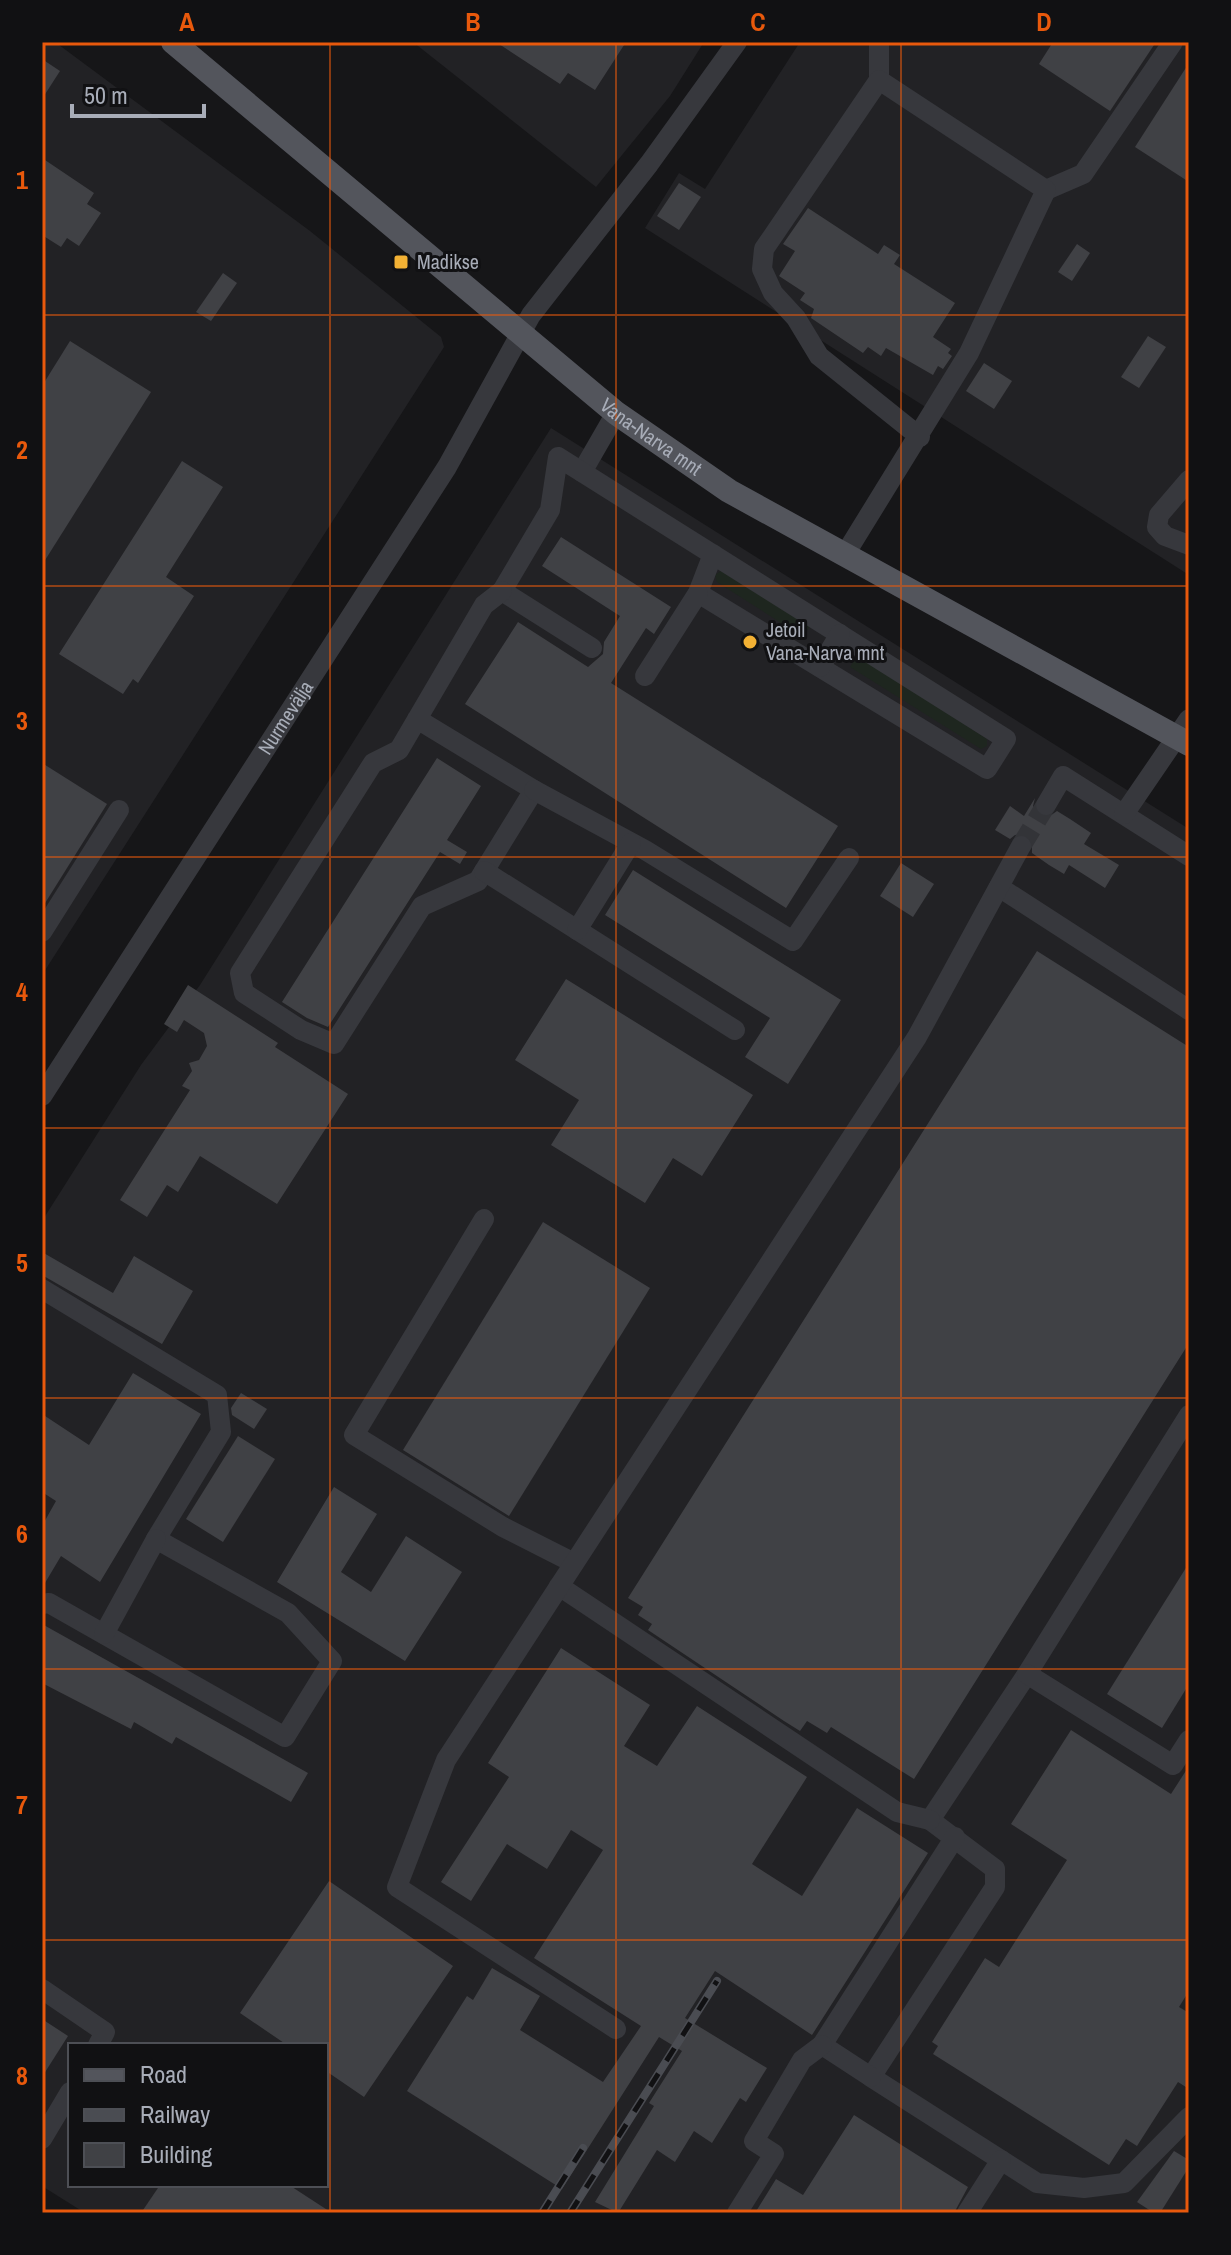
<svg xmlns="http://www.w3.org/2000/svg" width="1231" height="2255" font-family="'Archivo Narrow',sans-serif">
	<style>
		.built { fill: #222225; fill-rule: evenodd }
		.green { fill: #1e261f }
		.building { fill: #404145 }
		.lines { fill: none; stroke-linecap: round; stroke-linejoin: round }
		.minor-tunnel { stroke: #333438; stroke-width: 20; stroke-dasharray: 20 10; stroke-linecap: butt }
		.minor { stroke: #37383d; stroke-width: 20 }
		.major { stroke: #53555c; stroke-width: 24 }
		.rail-casing { stroke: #4a4c52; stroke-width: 8 }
		.rail { stroke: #111113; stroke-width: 5; stroke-dasharray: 15; stroke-linecap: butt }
		.grid { fill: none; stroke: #e8590c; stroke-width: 2; stroke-opacity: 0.55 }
		.poi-dot { fill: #f2b134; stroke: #111113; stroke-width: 3 }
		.labels { text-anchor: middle; stroke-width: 6; stroke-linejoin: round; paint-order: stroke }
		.poi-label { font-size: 20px; fill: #a8adb8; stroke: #111113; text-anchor: start }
		.street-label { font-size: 20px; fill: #a8adb8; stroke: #111113 }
		.neatline { fill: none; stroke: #e8590c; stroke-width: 3 }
		.grid-label { font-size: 26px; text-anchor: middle; font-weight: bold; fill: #e8590c }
	</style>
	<rect width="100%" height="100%" fill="#161618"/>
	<!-- built -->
	<g class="built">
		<path d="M42,42H55L310,231L441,337L444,347L42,975Z"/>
		<path d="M413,42H704L670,96L596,187Z"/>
		<path d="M800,42H1189V575L645,228L679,173L705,189Z"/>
		<path d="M551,428L1189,829V2213H85L42,2186V1221L141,1065L200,985ZM70,2045H326V2185H70Z"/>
	</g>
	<!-- green -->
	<g class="green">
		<path d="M721,571L810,626L803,637L717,582L715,575Z"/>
		<path d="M857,655L987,739V746L981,749L850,667Z"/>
	</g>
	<!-- building -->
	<g class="building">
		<path d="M496,42H626L595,90L568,73L560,84Z"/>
		<path d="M1053,42H1156L1110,111L1039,64Z"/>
		<path d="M42,59L60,71L42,99Z"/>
		<path d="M1189,63V182L1135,147Z"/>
		<path d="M42,158L94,193L87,204L101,213L79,246L67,238L61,247L42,235Z"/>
		<path d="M679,183L701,197L679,230L657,216Z"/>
		<path d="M808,208L878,254L884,245L900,255L894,264L955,303L933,337L951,349L948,353L952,356L943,369L938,366L933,375L886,348L881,356L868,347L863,353L811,318L814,309L800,300L805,293L779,276L795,251L783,244Z"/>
		<path d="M1077,244L1090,253L1072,281L1058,272Z"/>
		<path d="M223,273L237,283L211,321L196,312Z"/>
		<path d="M1148,336L1166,347L1139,388L1121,377Z"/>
		<path d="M70,341L151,392L42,565V386Z"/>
		<path d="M984,363L1012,381L994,409L966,391Z"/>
		<path d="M182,461L223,487L166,577L194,596L138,683L133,679L123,694L59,654Z"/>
		<path d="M561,537L671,607L654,634L646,628L611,683L838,826L786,908L465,704L518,622L588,667L603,654L604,642L620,616L542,566Z"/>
		<path d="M437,758L481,786L447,840L467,852L460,864L440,852L328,1027L307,1018L282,1002Z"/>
		<path d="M42,763L107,804L42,908Z"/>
		<path d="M1035,798L1033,806L1039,816L1047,818L1057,811L1070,819L1091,833L1084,844L1119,865L1105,888L1069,865L1064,874L1049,865L1032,853V840L1026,834L1015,835L1010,839L995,830L1010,806L1024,816Z"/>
		<path d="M901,863L934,884L913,917L880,896Z"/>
		<path d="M633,870L841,1000L788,1084L745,1057L770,1018L605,915Z"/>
		<path d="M1037,951L1189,1047V1343L914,1779L831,1727L827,1733L807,1721L800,1731L784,1721L648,1630L652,1624L638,1615L643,1607L628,1598Z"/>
		<path d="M566,979L753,1095L702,1176L673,1158L645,1203L551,1145L579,1100L515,1060Z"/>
		<path d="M188,985L278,1043L275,1047L348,1094L277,1204L200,1156L178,1192L167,1185L147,1217L120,1200L190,1090L182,1086L192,1071L189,1063L199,1060L207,1046L204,1033L184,1020L177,1032L164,1024Z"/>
		<path d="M543,1222L650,1288L509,1516L403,1450Z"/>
		<path d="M42,1252L113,1293L134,1256L193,1291L162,1344L42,1275Z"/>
		<path d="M133,1373L201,1414L100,1582L61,1556L42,1588V1526L56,1501L42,1492V1414L89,1445Z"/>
		<path d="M241,1393L267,1409L254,1429L232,1415L231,1408Z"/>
		<path d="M238,1436L275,1459L223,1542L186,1519Z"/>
		<path d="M334,1487L377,1514L341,1572L371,1592L406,1536L462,1572L405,1661L277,1582Z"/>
		<path d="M1189,1563V1684L1162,1728L1107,1694Z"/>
		<path d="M42,1624L308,1773L291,1802L176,1737L172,1744L134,1722L131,1729L42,1683Z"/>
		<path d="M561,1648L650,1705L624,1746L657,1766L697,1706L807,1777L752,1864L802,1896L857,1808L928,1853L812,2035L715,1971L685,2018L767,2068L746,2102L740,2098L712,2143L694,2131L675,2162L657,2150L618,2213L595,2202L654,2106L649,2103L682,2051L659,2037L562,2189L407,2091L467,1996L473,2000L492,1968L540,1996L520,2030L603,2082L641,2026L534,1958L603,1850L571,1830L547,1869L507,1844L471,1901L441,1882L509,1777L488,1763Z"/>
		<path d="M1071,1730L1171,1794L1189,1766V1991L1179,2007L1189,2013V2089L1178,2082L1137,2146L1126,2139L1109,2165L933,2054L938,2046L932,2042L985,1958L999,1967L1067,1860L1011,1824Z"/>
		<path d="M329,1881L453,1966L364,2097L326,2071V2045H287L240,2013Z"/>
		<path d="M42,2019L68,2036L42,2077Z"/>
		<path d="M854,2115L968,2187L954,2213H755L776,2179L803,2195Z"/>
		<path d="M1174,2151L1189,2160V2167L1160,2213H1154L1137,2202Z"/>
		<path d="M160,2185H289L332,2213H141Z"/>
	</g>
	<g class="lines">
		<!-- minor-tunnel -->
		<path class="minor-tunnel" d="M1021,846L1046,805"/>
		<!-- minor -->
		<g class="minor">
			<path d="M879,80V42"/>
			<path d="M1046,190L1083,174L1173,42"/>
			<path d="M582,472L616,413"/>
			<path d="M1189,480L1159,515L1157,527L1165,536L1189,545"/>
			<path d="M844,556L969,353L1046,190L879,80L764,249L762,269L773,293L796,318L819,356L920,437"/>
			<path d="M592,648L502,591L550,510L558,457C708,551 857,645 1006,739L987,769L698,593L713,554"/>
			<path d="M820,667L840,634"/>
			<path d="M645,676L698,593"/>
			<path d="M417,719L534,790L478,881L422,906L334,1044L301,1030L244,993L240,973L373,763L399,750L484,605L502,591"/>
			<path d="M534,790L645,850L793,941L849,858"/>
			<path d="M1046,805L1063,776L1189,856"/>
			<path d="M1124,814L1189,719"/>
			<path d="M484,871L735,1030"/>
			<path d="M999,887L1189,1010"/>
			<path d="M577,930L631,843"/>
			<path d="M42,932L119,810"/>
			<path id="s1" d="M42,1096L447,467L531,315L649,164L737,42"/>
			<path d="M484,1219L354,1435L503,1527L574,1563"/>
			<path d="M1189,1415L1027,1674L930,1820L995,1869V1887L871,2077L1037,2183L1084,2188L1124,2183L1189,2117"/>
			<path d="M559,1586L897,1812L930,1820"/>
			<path d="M42,1604L49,1603L285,1737L332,1661L288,1613L156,1539L221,1432L217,1395L42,1289"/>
			<path d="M104,1634L156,1539"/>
			<path d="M1027,1674L1173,1765L1189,1740"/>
			<path d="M42,1989L105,2032L98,2045"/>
			<path d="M616,2029L397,1887L446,1760L917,1037L1021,846"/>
			<path d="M871,2077L822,2045L955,1837"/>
			<path d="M42,2139L70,2092"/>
			<path d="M737,2213L774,2154L754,2141L802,2060L822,2045"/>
			<path d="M967,2213L1001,2160"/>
		</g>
		<!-- major -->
		<path class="major" id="s2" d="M173,42L616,413L729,491L1189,744"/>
		<defs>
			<g id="rail">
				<path d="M542,2213L583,2148"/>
				<path d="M570,2213L717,1981"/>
			</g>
		</defs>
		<!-- rail casing -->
		<use href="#rail" class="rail-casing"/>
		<!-- rail -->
		<use href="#rail" class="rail"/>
	</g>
	<!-- grid -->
	<path class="grid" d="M330,42V2213M616,42V2213M901,42V2213M42,315H1189M42,586H1189M42,857H1189M42,1128H1189M42,1398H1189M42,1669H1189M42,1940H1189"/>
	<!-- markers -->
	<g class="poi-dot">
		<rect x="393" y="254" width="16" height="16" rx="4"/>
		<circle cx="750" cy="642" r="8"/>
	</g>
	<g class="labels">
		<!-- poi labels -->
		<g class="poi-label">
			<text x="417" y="269">Madikse</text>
			<text x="766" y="637">Jetoil<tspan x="766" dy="23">Vana-Narva mnt</tspan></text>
		</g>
		<!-- street labels -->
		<g class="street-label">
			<text dy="7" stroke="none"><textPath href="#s2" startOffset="620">Vana-Narva mnt</textPath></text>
			<text dy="7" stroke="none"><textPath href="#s1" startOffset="450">Nurmevälja</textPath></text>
		</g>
	</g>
	<!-- border -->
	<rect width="1231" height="2255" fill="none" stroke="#111113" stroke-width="88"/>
	<!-- legend -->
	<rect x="68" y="2043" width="260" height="144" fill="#111113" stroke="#4d4f55" stroke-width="2"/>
	<rect x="84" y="2069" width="40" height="12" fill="#53555c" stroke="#4d4f55" stroke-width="2"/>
	<text x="140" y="2083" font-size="24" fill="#a8adb8">Road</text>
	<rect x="84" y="2109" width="40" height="12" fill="#4a4c52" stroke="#4d4f55" stroke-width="2"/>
	<text x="140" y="2123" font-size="24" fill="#a8adb8">Railway</text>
	<rect x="84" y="2143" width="40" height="24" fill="#404145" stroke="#4d4f55" stroke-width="2"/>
	<text x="140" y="2163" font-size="24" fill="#a8adb8">Building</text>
	<!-- scale -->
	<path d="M72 104v12h132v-12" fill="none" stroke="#a8adb8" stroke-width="4"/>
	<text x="84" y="104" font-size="24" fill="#a8adb8" stroke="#111113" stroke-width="6" paint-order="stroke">50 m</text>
	<rect x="44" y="44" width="1143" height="2167" class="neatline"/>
	<g class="grid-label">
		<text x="187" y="31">A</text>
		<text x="473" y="31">B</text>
		<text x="758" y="31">C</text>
		<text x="1044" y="31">D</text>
		<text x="22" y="189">1</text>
		<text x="22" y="459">2</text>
		<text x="22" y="730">3</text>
		<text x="22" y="1001">4</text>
		<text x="22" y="1272">5</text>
		<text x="22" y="1543">6</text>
		<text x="22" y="1814">7</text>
		<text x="22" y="2085">8</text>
	</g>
</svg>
